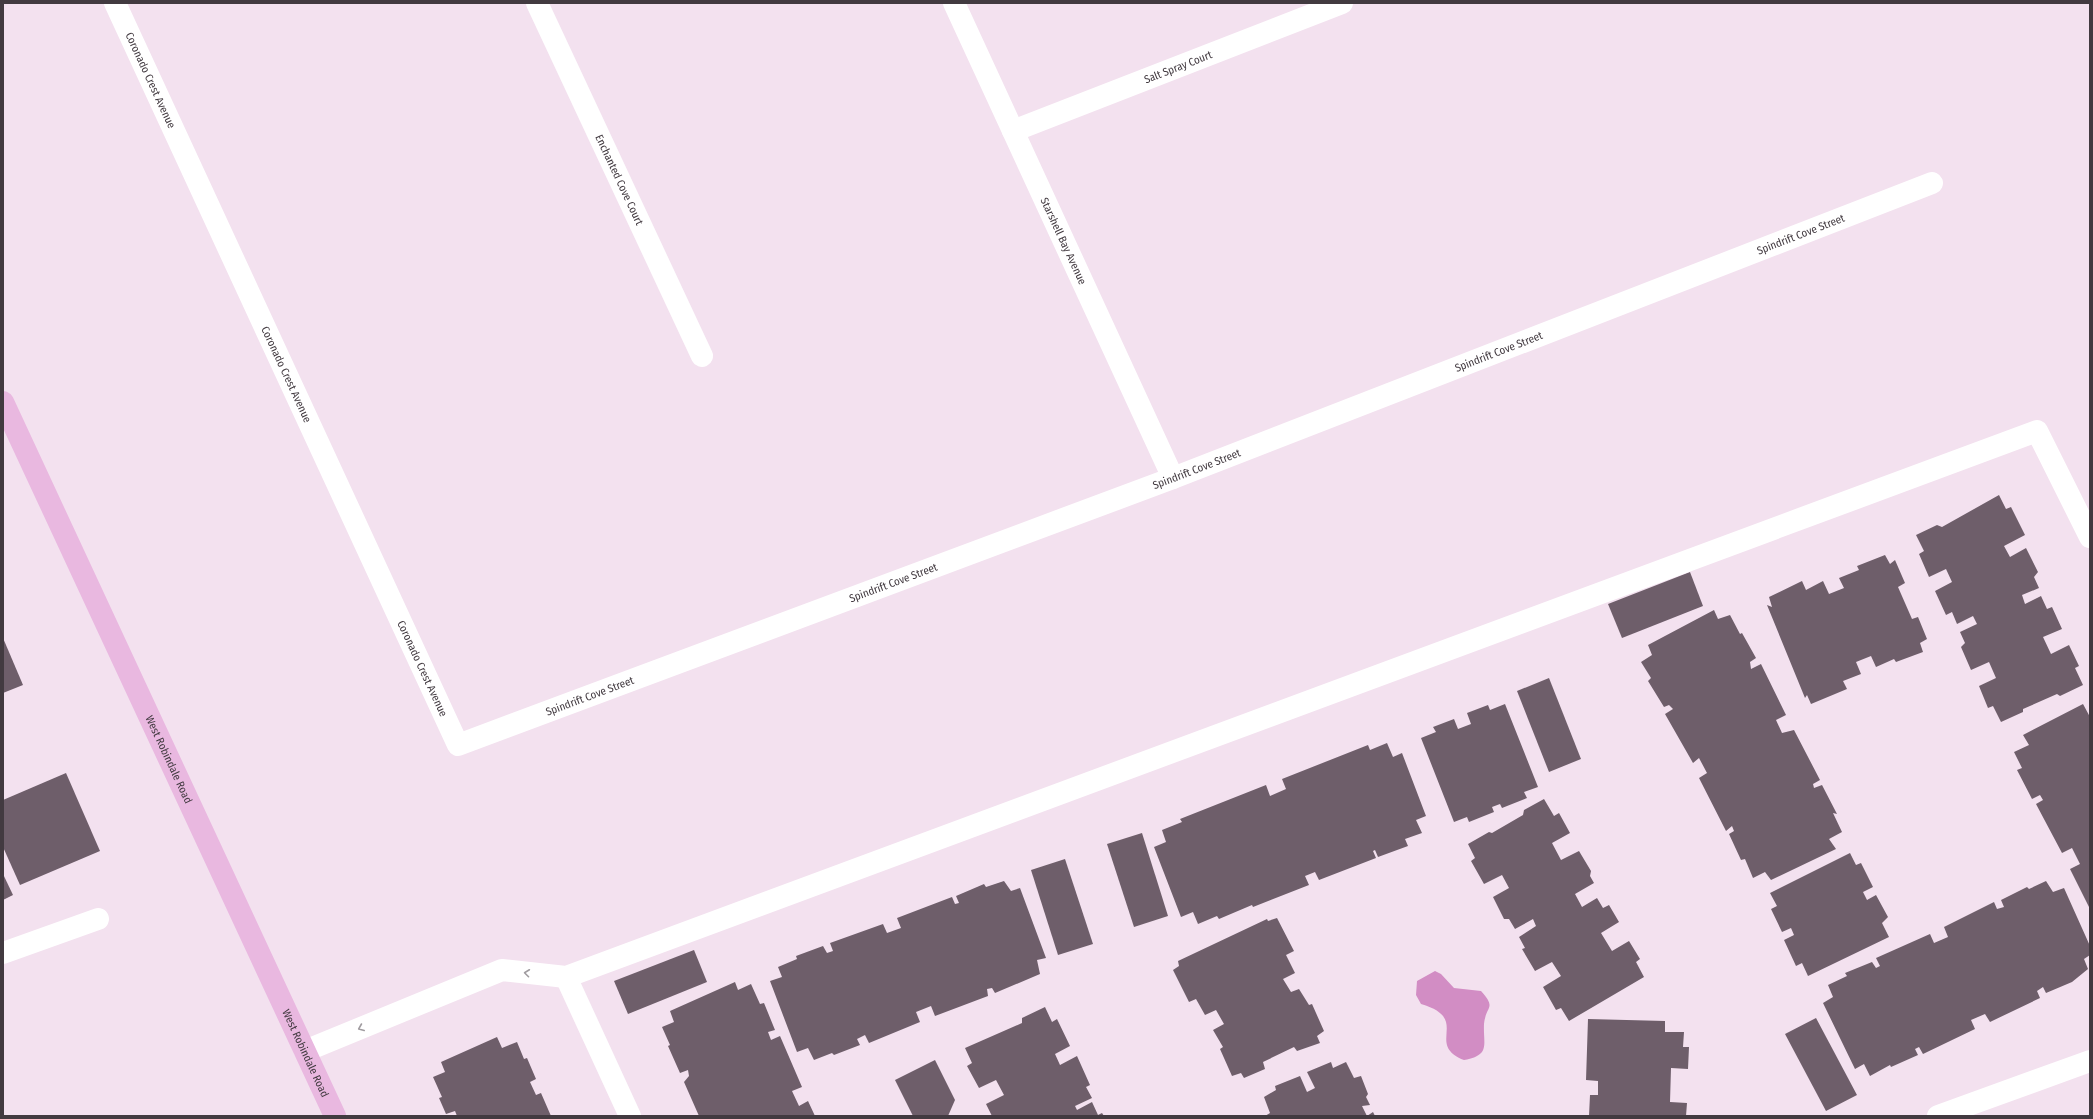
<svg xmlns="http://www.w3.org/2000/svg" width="2093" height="1119" font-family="'Fira Sans Condensed',sans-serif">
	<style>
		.water { fill: #d28dc4 }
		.building { fill: #6e5e6a }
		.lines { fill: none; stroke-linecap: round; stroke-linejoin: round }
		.minor { stroke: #fff; stroke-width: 22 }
		.major { stroke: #e9b8e0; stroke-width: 22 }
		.oneway { stroke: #a09ca0 }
		.labels { text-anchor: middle; stroke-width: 4; stroke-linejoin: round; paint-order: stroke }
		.street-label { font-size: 11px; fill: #423a40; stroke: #feeffa }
	</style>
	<rect width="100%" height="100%" fill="#f3e1ef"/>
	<!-- water -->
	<path class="water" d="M1435,971L1441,974L1454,988L1481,991C1497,1009 1486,1005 1484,1024C1483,1045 1491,1055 1464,1060C1424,1044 1472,1019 1421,1004L1416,995L1417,981Z"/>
	<!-- building -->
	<g class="building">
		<path d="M1999,495L2006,509L2011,507L2025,535L2004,546L2010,557L2026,548L2038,572L2034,577L2039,588L2022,595L2025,604L2041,596L2047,609L2052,607L2062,629L2043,637L2051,654L2069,645L2079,666L2075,668L2083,685L2060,696L2057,694L2023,709V712L2001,722L1993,706L1988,708L1979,686L1996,678L1989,662L1971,670L1961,647L1965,643L1960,632L1977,624L1973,616L1957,624L1952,612L1946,615L1935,591L1952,582L1946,569L1929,577L1919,554L1924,551L1916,535L1937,525L1942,527Z"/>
		<path d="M1885,555L1890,564L1895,560L1905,583L1898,587L1912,619L1918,617L1927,639L1920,643L1923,652L1896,662L1894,659L1876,667L1871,656L1856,662L1861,674L1843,681L1847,689L1811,704L1807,695L1805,698L1767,605L1772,607L1769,597L1802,581L1806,590L1823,581L1829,594L1844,588L1839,578L1859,570L1857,566Z"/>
		<path d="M1690,572L1703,606L1622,638L1608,604Z"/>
		<path d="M1714,610L1718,619L1730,615L1740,634L1742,633L1756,658L1750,662L1751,669L1761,664L1786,715L1776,720L1782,733L1794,730L1820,780L1813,784L1814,788L1822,785L1837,814L1833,813L1842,832L1829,839L1836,849L1771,880L1765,872L1753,878L1745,859L1741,860L1729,834L1734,831L1732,826L1726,831L1699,778L1707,773L1699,758L1693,763L1665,714L1673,709L1669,705L1664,707L1648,681L1651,678L1641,662L1652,655L1648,645Z"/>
		<path d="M3,638L23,685L3,693Z"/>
		<path d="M1549,678L1581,759L1549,772L1517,691Z"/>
		<path d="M1505,704L1538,787L1524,792L1527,798L1502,808L1500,804L1492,807L1494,812L1469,822L1467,817L1454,822L1421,738L1436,732L1433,727L1454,719L1458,729L1471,724L1467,713L1488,705L1490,710Z"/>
		<path d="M2083,704L2090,717V909L2070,869L2080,864L2072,848L2062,853L2036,804L2043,800L2040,795L2032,799L2017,770L2022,768L2014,752L2029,745L2023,735Z"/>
		<path d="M1387,743L1393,757L1402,753L1426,816L1416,820L1422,833L1405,839L1408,846L1378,857L1375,850L1373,851L1376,858L1319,880L1315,872L1305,876L1309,885L1253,907L1252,905L1219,919L1217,916L1198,924L1193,912L1181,917L1154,847L1166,842L1162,830L1182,822L1180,819L1266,785L1270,796L1286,789L1282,779L1368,745L1370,750Z"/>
		<path d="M66,773L100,851L20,885L3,847V800Z"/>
		<path d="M1544,799L1554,816L1559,813L1570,833L1552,843L1561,860L1579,851L1591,871L1590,876L1594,883L1575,894L1582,907L1597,898L1603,908L1609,905L1619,922L1601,933L1612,951L1629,941L1640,959L1636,962L1644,977L1569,1021L1561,1008L1556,1010L1543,987L1561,976L1552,962L1535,971L1522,949L1525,948L1519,937L1536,926L1533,919L1515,929L1509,919H1504L1493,897L1509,888L1502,875L1484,884L1471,861L1475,858L1468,844L1489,832L1492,833L1523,815L1524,810Z"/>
		<path d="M1142,833L1168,916L1134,927L1107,844Z"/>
		<path d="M1850,853L1856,865L1861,863L1873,887L1863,892L1867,900L1876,895L1888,917L1882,923L1889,937L1808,976L1802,963L1796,966L1784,940L1794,935L1791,928L1782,932L1771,909L1777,906L1770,893Z"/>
		<path d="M1065,859L1093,944L1058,955L1031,870Z"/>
		<path d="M3,874L13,895L3,900Z"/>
		<path d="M1004,881L1011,891L1020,888L1046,958L1037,960L1040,974L995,993L992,988L987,989L988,996L935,1016L931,1006L916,1012L920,1022L869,1043L865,1035L857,1039L860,1045L834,1055L832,1053L814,1060L808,1048L797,1052L770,981L782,977L778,967L797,959L796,956L823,946L827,953L833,951L830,943L883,924L887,933L901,928L897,918L952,897L955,904L959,903L956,896L984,884L986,887Z"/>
		<path d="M2046,881L2053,892L2064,888L2090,946V955L2084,959L2088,969L2072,982L2046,993L2043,987L2037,991L2040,998L1990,1022L1985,1014L1971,1020L1975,1029L1923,1054L1919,1047L1915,1049L1918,1055L1891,1067L1890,1065L1870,1076L1864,1064L1855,1069L1823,1003L1833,997L1828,985L1847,976L1845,973L1872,962L1876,968L1880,966L1876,958L1930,934L1934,943L1948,937L1944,927L1994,902L1997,909L2004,907L2001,900L2027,887L2029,889Z"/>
		<path d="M1277,918L1294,951L1286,955L1295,973L1283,979L1291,992L1299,989L1309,1005L1312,1004L1324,1031L1317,1036L1320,1043L1297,1051L1294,1047L1263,1062L1265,1069L1244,1078L1241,1073L1232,1076L1220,1049L1223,1047L1213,1030L1224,1024L1216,1010L1205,1015L1196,999L1189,1002L1173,970L1179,966L1178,961L1267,919L1268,921Z"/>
		<path d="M694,950L707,982L628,1014L614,981Z"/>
		<path d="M735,982L738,990L751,984L760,1004L764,1003L775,1030L768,1032L771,1040L780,1036L802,1087L792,1091L799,1106L808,1101L815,1116H699L684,1082L689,1076L688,1070L680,1073L668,1046L670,1045L662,1027L674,1022L670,1011Z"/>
		<path d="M1045,1007L1052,1022L1057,1019L1070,1046L1055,1054L1060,1065L1077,1056L1090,1085L1086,1087L1092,1098L1075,1106L1077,1110L1092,1102L1098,1115L1102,1113L1104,1116H992L986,1104L1004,1095L996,1080L979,1088L967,1066L972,1063L965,1048L1022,1023V1018Z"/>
		<path d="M1816,1018L1857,1095L1826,1111L1785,1034Z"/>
		<path d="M1588,1019L1665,1021V1032H1684L1683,1047H1689L1688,1069L1671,1068L1670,1102L1687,1103L1686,1116H1589L1590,1095H1598V1081L1586,1080Z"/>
		<path d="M497,1037L502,1048L517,1042L524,1059L527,1058L536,1079L530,1082L536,1095L541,1093L551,1116H457L455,1111L446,1114L439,1098L442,1097L433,1077L445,1072L441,1062Z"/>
		<path d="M935,1060L955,1100L948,1116H913L895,1080Z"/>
		<path d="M1331,1062L1333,1068L1346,1062L1354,1078L1361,1076L1368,1094L1366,1097L1370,1105L1362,1106L1367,1116L1373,1112L1375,1116H1265L1270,1113L1264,1097L1276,1090L1275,1086L1300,1076L1307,1092L1315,1088L1307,1072Z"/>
	</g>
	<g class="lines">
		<!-- minor -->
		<g class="minor">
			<path id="s1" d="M115,3L458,745L1173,478L1932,183"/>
			<path id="s2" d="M537,3L702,356"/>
			<path id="s3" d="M954,3L1173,478"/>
			<path id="s4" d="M1013,131L1342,3"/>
			<path d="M3,953L98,919"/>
			<path d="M566,977L630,1116"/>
			<path d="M305,1051L502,970L566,977L2037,431L2090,537"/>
			<path d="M1938,1116L2090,1061"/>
		</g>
		<!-- major -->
		<path class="major" id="s5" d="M3,402L335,1116"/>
	</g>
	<!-- one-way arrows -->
	<defs><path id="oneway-chevron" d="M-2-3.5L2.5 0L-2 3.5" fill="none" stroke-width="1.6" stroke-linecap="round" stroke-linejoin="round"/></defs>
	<g class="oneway">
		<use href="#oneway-chevron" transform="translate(527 973) rotate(-173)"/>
		<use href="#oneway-chevron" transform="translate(361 1028) rotate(157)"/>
	</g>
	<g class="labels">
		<!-- street labels -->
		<g class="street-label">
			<text dy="4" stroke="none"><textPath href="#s4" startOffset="177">Salt Spray Court</textPath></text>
			<text dy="4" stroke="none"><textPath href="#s1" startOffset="85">Coronado Crest Avenue</textPath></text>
			<text dy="4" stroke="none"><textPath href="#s2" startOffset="195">Enchanted Cove Court</textPath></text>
			<text dy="4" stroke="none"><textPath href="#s1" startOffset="2254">Spindrift Cove Street</textPath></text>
			<text dy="4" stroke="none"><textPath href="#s3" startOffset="262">Starshell Bay Avenue</textPath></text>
			<text dy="4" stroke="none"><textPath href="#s1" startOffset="1930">Spindrift Cove Street</textPath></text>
			<text dy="4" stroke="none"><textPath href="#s1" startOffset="409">Coronado Crest Avenue</textPath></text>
			<text dy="4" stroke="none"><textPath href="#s1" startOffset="1606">Spindrift Cove Street</textPath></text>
			<text dy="4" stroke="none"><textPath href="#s1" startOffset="1282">Spindrift Cove Street</textPath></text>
			<text dy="4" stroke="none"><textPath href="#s1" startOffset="733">Coronado Crest Avenue</textPath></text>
			<text dy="4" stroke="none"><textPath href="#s1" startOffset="958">Spindrift Cove Street</textPath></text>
			<text dy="4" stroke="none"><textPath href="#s5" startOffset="394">West Robindale Road</textPath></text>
			<text dy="4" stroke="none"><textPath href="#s5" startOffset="718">West Robindale Road</textPath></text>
		</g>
	</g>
	<!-- border -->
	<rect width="2093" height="1119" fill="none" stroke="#423a40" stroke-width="8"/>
</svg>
